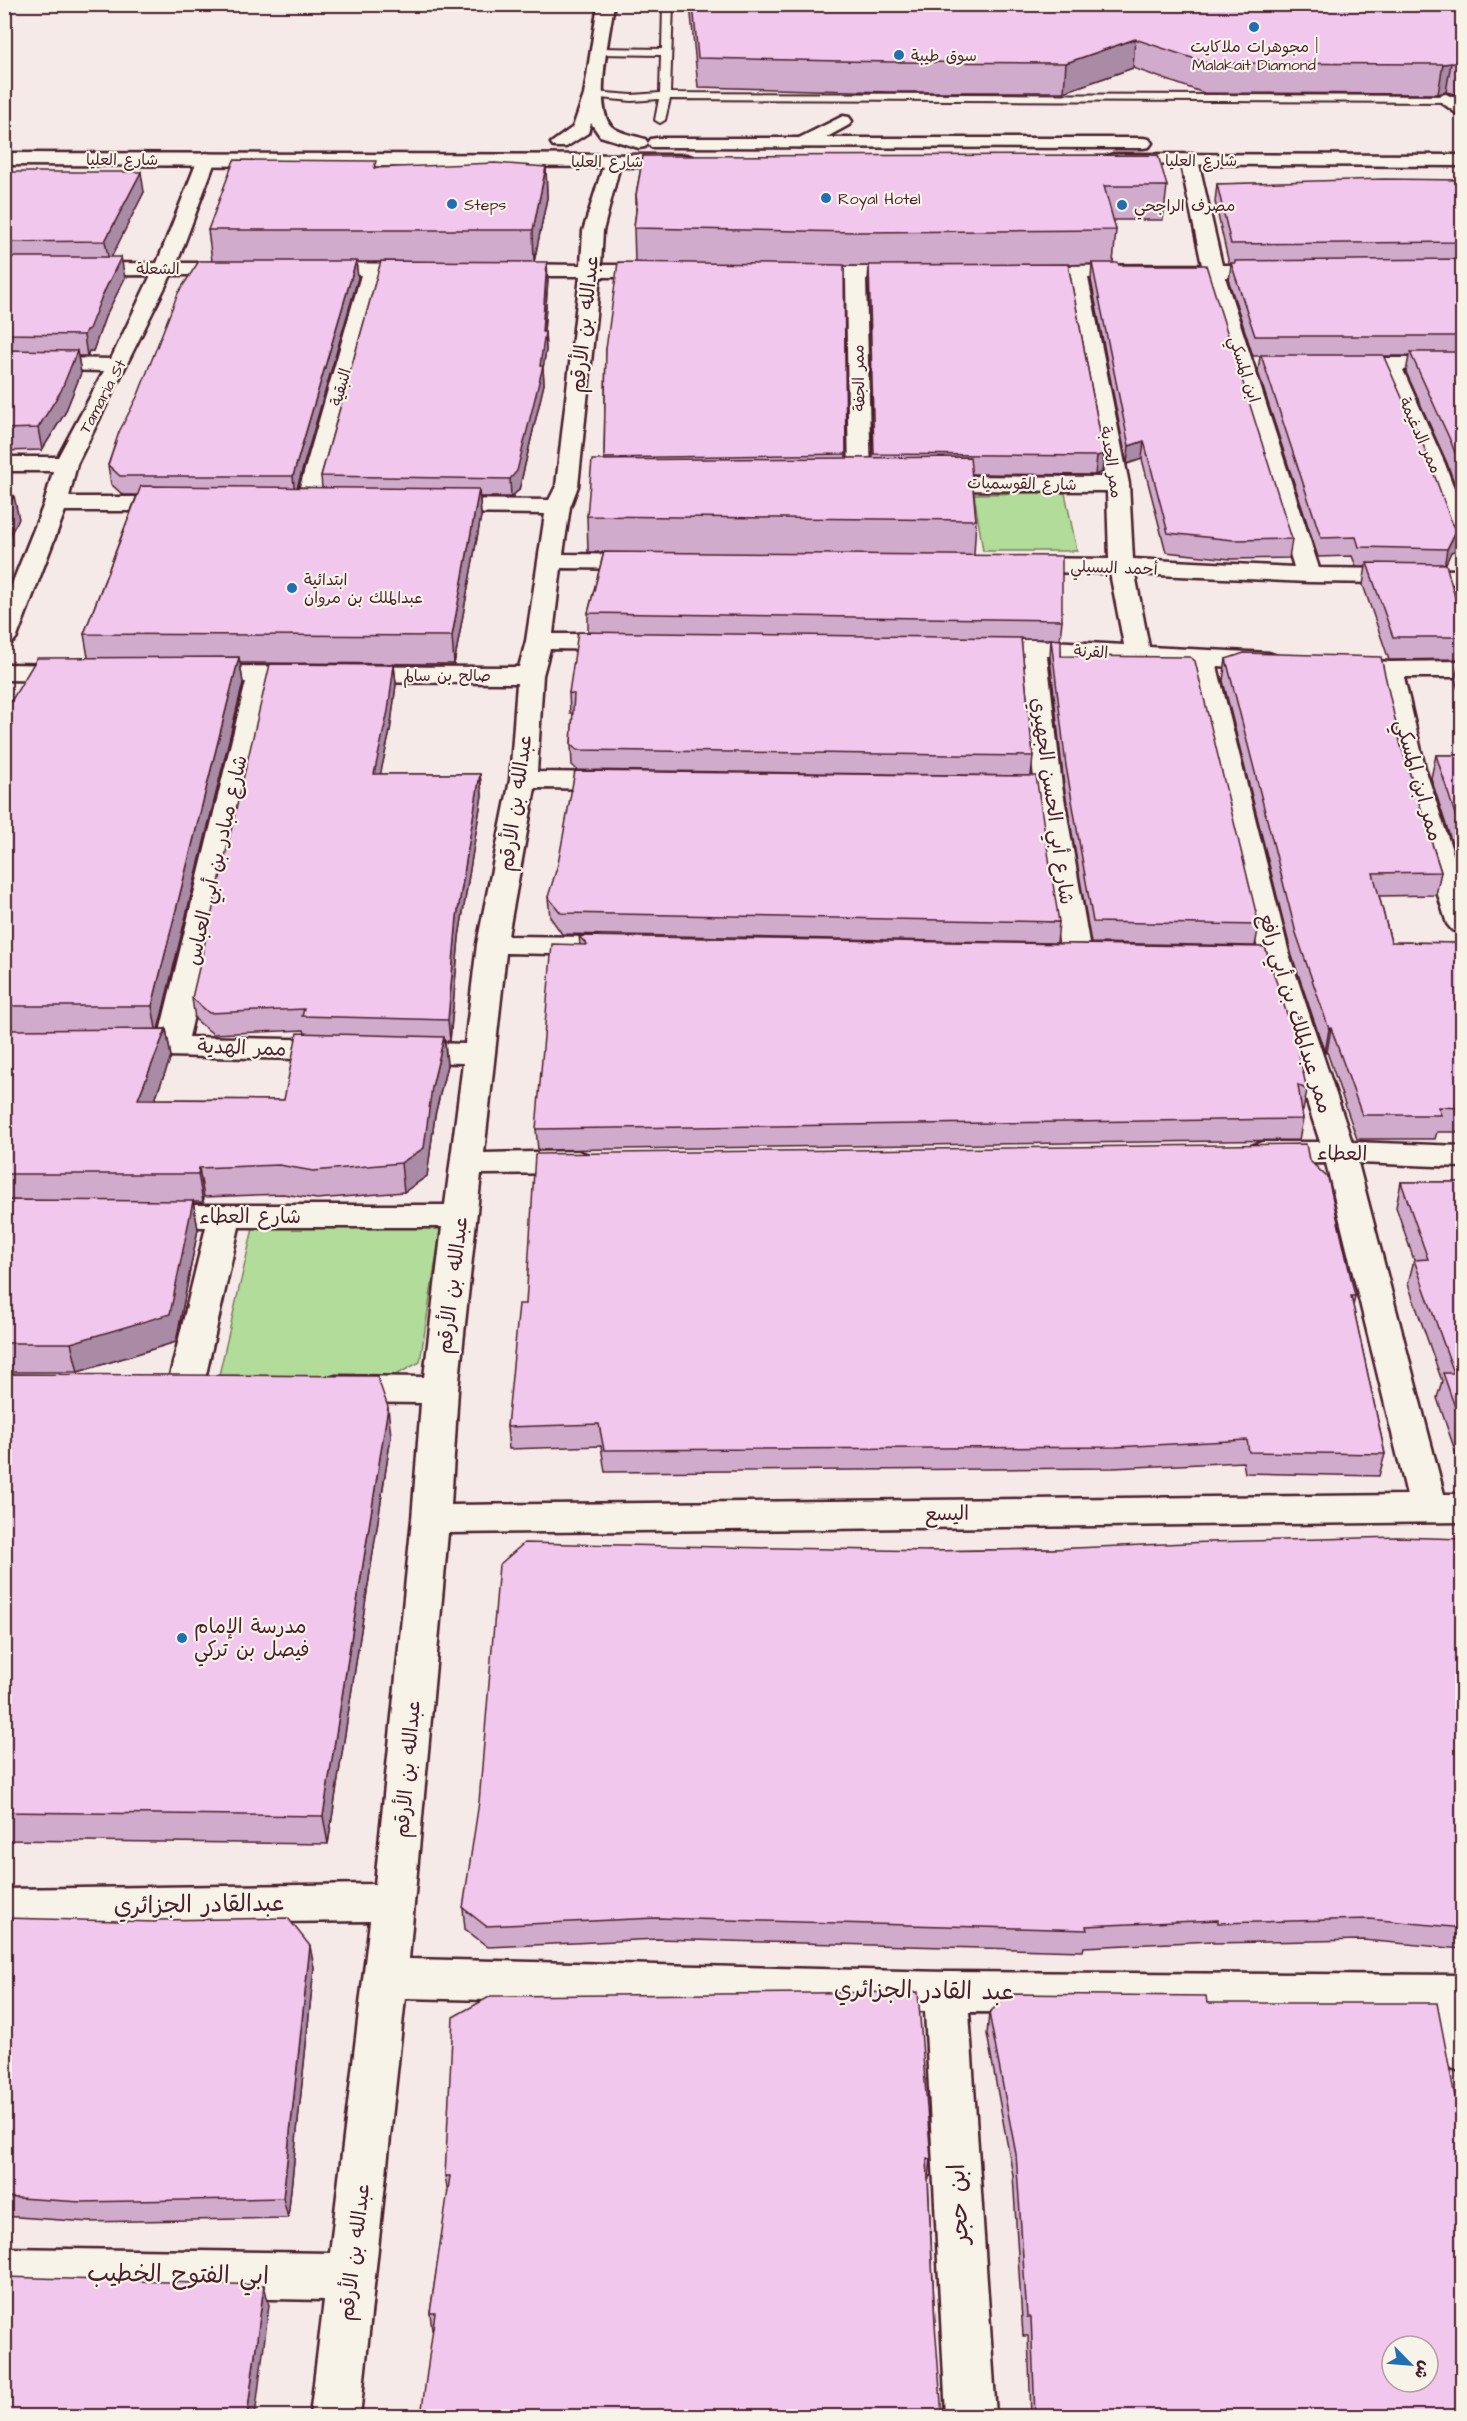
<svg xmlns="http://www.w3.org/2000/svg" width="1467" height="2421" font-family="'Architects Daughter','Playpen Sans Arabic',sans-serif">
	<style>
		.green { fill: #b1dc99; stroke: #7e7e62; stroke-width: 1.5 }
		.lines { fill: none; stroke-linecap: round; stroke-linejoin: round }
		.service-casing { stroke: #4a1f2b; stroke-width: 4 }
		.minor-casing { stroke: #4a1f2b; stroke-width: 5 }
		.primary-casing { stroke: #4a1f2b; stroke-width: 5 }
		.service { fill: #f7f3e8; fill-rule: evenodd }
		.minor { fill: #f7f3e8; fill-rule: evenodd }
		.primary { fill: #f7f3e8; fill-rule: evenodd }
		.wall { fill: #d0abcc; stroke: #4a1f2b; stroke-width: 1.5; fill-rule: evenodd }
		.shaded-wall { fill: #a98ba6; stroke: #4a1f2b; stroke-width: 1.5 }
		.building { fill: #f2c7ed; stroke: #4a1f2b; stroke-width: 1.5; fill-rule: evenodd }
		.poi-dot { fill: #1f6fb2; stroke: #f7f3e8; stroke-width: 2 }
		.labels { text-anchor: middle; stroke-width: 4.5; stroke-linejoin: round; paint-order: stroke }
		.far-poi-label { font-size: 16px; fill: #4a1f2b; stroke: #f7f3e8; text-anchor: start }
		.far-street-label { font-size: 16px; fill: #4a1f2b; stroke: #f7f3e8 }
		.street-label { font-size: 20px; fill: #4a1f2b; stroke: #f7f3e8 }
		.poi-label { font-size: 20px; fill: #4a1f2b; stroke: #f7f3e8; text-anchor: start }
		.near-street-label { font-size: 24px; fill: #4a1f2b; stroke: #f7f3e8 }
	</style>
	<rect width="100%" height="100%" fill="#f6eae9"/>
	<filter id="ink" filterUnits="userSpaceOnUse"><feTurbulence type="fractalNoise" baseFrequency=".0167" numOctaves="2"/><feDisplacementMap in="SourceGraphic" scale="12" xChannelSelector="R" yChannelSelector="G"/><feConvolveMatrix kernelMatrix="1 2 1 2 8 2 1 2 1" color-interpolation-filters="sRGB"/></filter>
	<g filter="url(#ink)">
		<!-- green -->
		<g class="green">
			<path d="M1065,493L1077,551H983L974,494Z"/>
			<path d="M254,1224L441,1227L420,1362L392,1377L219,1375Z"/>
		</g>
		<g class="lines">
			<defs>
				<path id="service" d="M663,4H673L670,93L1462,96V102L670,99L665,120L660,123L655,120L659,99L632,101L589,97L588,95L593,92L632,95L660,93L661,55L598,54L593,51L598,48L662,49Z"/>
				<g id="minor">
					<path d="M598,4H614C610,33 593,105 611,126C618,133 636,136 645,139L648,143L645,147L639,148L600,136L591,123L588,133L566,147H554L551,143L573,127L584,95Z"/>
					<path d="M1446,94L1462,102V114L1456,113L1437,99L1440,95Z"/>
					<path d="M843,116L849,117L852,121L849,125L809,147H797L794,143L797,139Z"/>
					<path d="M207,153L213,155L216,159L177,263H240L247,265L250,269L247,273L240,275H171L77,464L69,497H178L186,499L190,504L186,509L178,511H65L17,637L13,642L4,644V604L44,504L53,471H4V457H58L104,371L4,369V357L111,359L151,275L4,276V264L157,263L198,159L201,155Z"/>
					<path d="M1189,154L1195,156L1198,160L1222,265H1275L1282,267L1285,271L1282,275L1275,277H1225L1319,568L1462,570V584L1309,582L1135,574L1149,647L1269,653L1278,656L1282,661L1278,666L1269,669L1217,666L1290,957L1352,1142L1462,1146V1167L1358,1163L1444,1494H1462V1522L448,1533L409,1959L946,1972L1462,1975V2072L1446,2066L1440,2052L1433,2014L969,2012L996,2416H946L925,2011L405,1998L360,2416H310L324,2300L4,2294V2248L330,2253L370,1921L4,1925V1889L375,1884L412,1519L421,1403L336,1402L323,1398L318,1389L323,1380L336,1376L424,1377L442,1227H239L203,1388L198,1397L185,1401L172,1397L167,1388L206,1227H150L138,1224L133,1216L138,1208L150,1205H445L463,1063L402,1062L391,1059L387,1052L391,1045L402,1042L465,1044L477,944L510,780L517,683L271,682L189,1037L339,1040L350,1043L354,1050L350,1057L339,1060L123,1055L112,1052L108,1045L112,1038L123,1035L159,1036L246,682H198L189,679L185,674L189,669L198,666L519,667L526,641L545,514L436,513L428,511L424,506L428,501L436,499L549,500L556,486L580,276H504L497,274L494,270L497,266L504,264L581,265L583,231L606,157H618L621,161L603,231L601,265H663L670,267L673,271L670,275L663,277H600L578,486L570,507L563,554L646,555L654,557L658,562L654,567L646,569L561,568L553,634H622L631,637L635,642L631,647L622,650L550,649L543,675L537,772L617,773L627,775L631,781L627,787L617,789L535,788L508,936L595,937L605,940L610,946L605,952L595,955L506,953L484,1153L578,1151L589,1155L594,1162L589,1169L578,1173L481,1174L458,1390L451,1505L1407,1495L1326,1163L1262,1164L1251,1160L1246,1153L1251,1146L1262,1142H1320L1260,957L1191,664L1047,656L1062,786L1091,954L1086,960L1076,963L1066,960L1061,954L1036,794H992L982,792L978,786L982,780L992,778H1034L1021,656H976L967,653L963,648L967,643L976,640H1033L1124,645L1110,573L1019,572L1011,570L1007,565L1011,560L1019,558L1109,559L1107,491L928,490L920,488L917,483L920,478L928,476L1105,477L1068,278H1023L1016,276L1013,272L1016,268L1023,266L1202,265L1180,160L1183,156ZM1205,277L1294,567L1133,559L1129,484L1088,278Z"/>
					<path d="M312,263L423,264L430,266L433,270L430,274L381,276L319,504L315,509L307,511L299,509L295,504L361,275L305,273L302,269L305,265Z"/>
					<path d="M798,267H915L922,269L925,273L922,277L915,279H866L871,482L868,487L860,489L852,487L849,482L846,279L791,277L788,273L791,269Z"/>
					<path d="M1341,358H1462V370H1403L1445,464L1462,510V548L1454,546L1450,541L1423,464L1381,370L1334,368L1330,364L1334,360Z"/>
					<path d="M1339,658L1390,662L1462,661V677H1404L1425,768L1462,881V933L1452,930L1447,924L1399,768L1379,677L1330,671L1326,666L1330,661Z"/>
					<path d="M4,664L72,665L81,668L85,673L81,678L72,681L4,680Z"/>
				</g>
				<g id="primary">
					<path d="M657,138H1143L1149,139L1152,143L1149,147L1143,148L651,147L648,143L651,139Z"/>
					<path d="M4,153L687,155L693,157L696,161L693,165L687,167L4,165Z"/>
					<path d="M1113,154L1462,155V166L1107,164L1104,160L1107,156Z"/>
				</g>
			</defs>
			<!-- service casing -->
			<use href="#service" class="service-casing"/>
			<!-- minor casing -->
			<use href="#minor" class="minor-casing"/>
			<!-- primary casing -->
			<use href="#primary" class="primary-casing"/>
			<!-- service -->
			<use href="#service" class="service"/>
			<!-- minor -->
			<use href="#minor" class="minor"/>
			<!-- primary -->
			<use href="#primary" class="primary"/>
		</g>
		<!-- wall -->
		<g class="wall">
			<path d="M690,4H1462V91L1456,94L1446,92L1438,94L1204,93L1133,68L1064,92H890L698,87Z"/>
			<path d="M643,156L1167,186L1163,220H1113L1116,230L1113,263L1119,265L1292,539L1289,558L1230,559L1166,552L1142,459L1127,464L1091,280L1092,264L1068,265L1104,454L1102,472L1095,475L972,474L976,520L974,555L1062,620L1060,640L1061,656L1259,925L1255,946L1091,943L1064,786L1050,658L1051,639H1021L1033,756L1031,776L577,770L572,765L571,745L573,713H570L569,693L588,632V613L604,552H588L587,516L604,460L606,349L635,262L634,228L636,211V195ZM844,266H869L868,282L873,458H846Z"/>
			<path d="M546,167L547,198L534,262L548,279L544,332H545L546,350L543,368L544,384L519,490L511,497H480L481,516L454,664L240,663L243,683L158,1029H166L171,1057L155,1099L284,1100L305,1033L304,1030L213,1034L195,1019L192,998L394,665L396,684L390,731L380,774H480L482,795L459,937L450,1041H445L447,1065L435,1115L427,1176L404,1192L317,1199L283,1194L204,1197L203,1202H193L198,1229L176,1342L78,1372H4V713L88,657L84,634L137,495H123L111,484L108,465L212,261L208,230L377,168ZM356,262H381L321,476L322,488L297,487L358,278Z"/>
			<path d="M4,172L144,192L111,257L125,278L105,317L93,351H89L87,356H78L81,373L65,413L42,450L4,451Z"/>
			<path d="M1462,180V505L1447,463L1406,372L1409,356H1383L1452,523L1456,529L1462,531L1459,549L1451,552L1445,564L1456,601L1462,603V703L1455,679L1460,659L1389,660L1363,585L1366,566H1356L1352,556L1318,557L1258,372L1260,356H1253L1229,282L1231,264H1229L1215,202L1217,184Z"/>
			<path d="M1226,659L1401,746L1441,872L1436,895L1379,896L1391,942L1462,943V1132H1437L1435,1139H1357L1327,1052L1325,1053L1292,956L1223,681Z"/>
			<path d="M1436,755H1462V875L1431,778Z"/>
			<path d="M548,897L1059,922L1057,943L562,934L550,917Z"/>
			<path d="M579,936L1265,947L1307,1090L1303,1111L1301,1110L1303,1119L1299,1140L538,1150L536,1129L580,945Z"/>
			<path d="M1309,1160L1355,1296L1353,1306L1385,1454L1379,1476L1245,1473L1243,1462L1113,1468L605,1472L601,1446L509,1449L507,1427L526,1304Z"/>
			<path d="M1401,1182H1462V1462H1459L1437,1398L1442,1381L1408,1284L1414,1260L1396,1207Z"/>
			<path d="M4,1374L391,1436L328,1844L4,1840Z"/>
			<path d="M1462,1539V1949L1363,1940L1213,1943V1941L1084,1947L1083,1951L657,1939L488,1947L465,1929L463,1908L928,1551L1053,1549Z"/>
			<path d="M4,1918L314,1967L288,2218L88,2222L4,2216Z"/>
			<path d="M1207,2003L1462,2416H1031L1028,2336H1023L1013,2175L987,2034L989,2013Z"/>
			<path d="M931,2159L929,2179H928L935,2325L432,2330L430,2313L448,2194L445,2176Z"/>
		</g>
		<!-- shaded-wall -->
		<g class="shaded-wall">
			<path d="M1135,39L1133,68L1064,92L1066,63Z"/>
			<path d="M1451,63L1446,92L1438,94L1443,64Z"/>
			<path d="M1461,64H1462V91L1456,94Z"/>
			<path d="M546,167L547,198L534,262L533,230Z"/>
			<path d="M141,172L144,192L109,262L105,241Z"/>
			<path d="M121,257L125,278L105,317L93,351H89L87,356L84,335L102,296Z"/>
			<path d="M356,261L358,278L295,495L293,476Z"/>
			<path d="M547,262L548,279L543,345L545,332L546,350L543,368L544,384L519,490L511,497L510,479L540,366Z"/>
			<path d="M77,351L81,373L65,413L42,450L38,428Z"/>
			<path d="M1144,441L1142,459L1127,464L1129,446Z"/>
			<path d="M1104,454L1102,472L1095,475L1097,456Z"/>
			<path d="M479,489L481,516L454,664L452,636Z"/>
			<path d="M14,496L19,519L4,545V513Z"/>
			<path d="M1462,531L1459,549L1451,552L1444,568L1447,549L1455,533Z"/>
			<path d="M239,657L243,683L157,1034L152,1006Z"/>
			<path d="M394,665L396,684L390,731L376,794L374,774Z"/>
			<path d="M480,774L482,795L459,937L450,1041L448,1020L457,917Z"/>
			<path d="M1331,1028L1327,1052L1325,1053L1329,1029Z"/>
			<path d="M166,1029L171,1057L144,1127L138,1099Z"/>
			<path d="M444,1037L447,1065L435,1115L427,1176L404,1192L401,1163L432,1087Z"/>
			<path d="M199,1168L204,1197L203,1202L198,1174Z"/>
			<path d="M193,1201L198,1229L176,1342L78,1372L71,1343Z"/>
			<path d="M388,1407L391,1436L328,1844L323,1816Z"/>
			<path d="M310,1946L314,1967L288,2218L283,2198Z"/>
			<path d="M264,2285L269,2305L255,2416H247Z"/>
		</g>
		<!-- building -->
		<g class="building">
			<path d="M693,4H1462V64L1451,63L1443,64L1207,63L1135,39L1066,63L891,62L698,58Z"/>
			<path d="M1158,155L1167,186H1104L1116,230L857,232L634,228L637,203L636,195L643,156Z"/>
			<path d="M234,160L376,161L374,168L495,163L546,167L533,230H208Z"/>
			<path d="M4,172H141L105,241L4,242Z"/>
			<path d="M1384,179L1462,180V242L1231,244L1217,184Z"/>
			<path d="M4,257H121L102,296L89,329L86,330L84,335L4,334Z"/>
			<path d="M1462,259V336H1255L1231,263H1235V261Z"/>
			<path d="M199,261H356L293,476H120L108,465L119,432L138,395L178,293Z"/>
			<path d="M381,261L547,262L542,332H545L540,366H543L517,471L510,479L321,476Z"/>
			<path d="M618,262L844,265L846,454L604,458L606,349Z"/>
			<path d="M1092,263H1118L1119,265H1206L1292,539L1233,540L1168,533L1144,441L1129,446Z"/>
			<path d="M1068,264L1104,454L1097,456L874,454L869,265Z"/>
			<path d="M4,350L77,351L61,391L38,428L4,429Z"/>
			<path d="M1410,352H1462V472L1451,442Z"/>
			<path d="M1261,355H1383L1424,447L1452,523L1456,529L1462,531L1455,533L1447,549L1359,547L1356,537L1321,538Z"/>
			<path d="M970,457L976,520L587,516L592,460Z"/>
			<path d="M141,486L479,489L452,636L84,634Z"/>
			<path d="M4,496H14L4,513Z"/>
			<path d="M604,552L1062,556V620L588,613Z"/>
			<path d="M1367,563L1446,564L1456,601L1462,603V637H1393Z"/>
			<path d="M578,632L1021,638L1033,756L577,750L571,745L574,694L569,693Z"/>
			<path d="M1051,639L1061,640V656L1190,657L1195,661L1259,925L1093,922L1066,766Z"/>
			<path d="M1244,653L1381,657L1401,746L1441,872L1373,873L1391,942L1462,943V1108L1438,1107L1441,1115H1362L1331,1028L1329,1029L1296,933L1226,659Z"/>
			<path d="M239,657L152,1006H4V713L37,658Z"/>
			<path d="M1460,657H1462V665Z"/>
			<path d="M270,664L394,665L388,711L374,774H480L457,917L448,1020L302,1016L304,1009L209,1013L192,998Z"/>
			<path d="M1436,755H1462V836Z"/>
			<path d="M575,771L1036,776L1059,922L561,913L548,897L558,864Z"/>
			<path d="M579,936L1265,947L1297,1045L1307,1090L1298,1085L1303,1119L536,1129L552,944L587,945Z"/>
			<path d="M166,1029L138,1099L284,1100L297,1033L444,1037L432,1087L424,1148L401,1163L313,1171L279,1165L199,1168L198,1174H4V1030Z"/>
			<path d="M1306,1144L1309,1160L1328,1178L1355,1296H1351L1385,1454L1249,1452L1247,1440L1116,1447L604,1450L599,1424L507,1427L519,1304H526L535,1154Z"/>
			<path d="M1401,1182H1462V1427L1443,1373H1454L1414,1260L1428,1259Z"/>
			<path d="M4,1200L193,1201L170,1314L71,1343H4Z"/>
			<path d="M4,1374L377,1376L388,1407L323,1816L4,1812Z"/>
			<path d="M1398,1537L1462,1539V1928L1369,1919L1218,1923V1920L1086,1926L1087,1930L656,1918L486,1926L463,1908L479,1802L499,1565L524,1543L928,1551L1053,1549L1209,1542Z"/>
			<path d="M4,1918L156,1922L157,1920L288,1918L310,1946L283,2198L81,2202L4,2197Z"/>
			<path d="M918,1992L931,2159H927L935,2325L942,2416H421L435,2313H430L450,2176H445L453,2017L491,1996Z"/>
			<path d="M1009,1994L1206,1996L1207,2003H1437L1462,2133V2416H1035L1031,2317H1027L1016,2154L989,2013ZM1392,2346H1428V2382H1392Z"/>
			<path d="M4,2277L264,2285L247,2416H4Z"/>
		</g>
	</g>
	<!-- markers -->
	<g class="poi-dot">
		<circle cx="1254" cy="27" r="6"/>
		<circle cx="899" cy="55" r="6"/>
		<circle cx="826" cy="198" r="6"/>
		<circle cx="452" cy="204" r="6"/>
		<circle cx="1122" cy="205" r="6"/>
		<circle cx="292" cy="588" r="6"/>
		<circle cx="182" cy="1638" r="6"/>
	</g>
	<g class="labels">
		<!-- far-poi labels -->
		<g class="far-poi-label">
			<text x="1254" y="52" text-anchor="middle">مجوهرات ملاكايت |<tspan x="1254" dy="18">Malakait Diamond</tspan></text>
			<text x="911" y="61">سوق طيبة</text>
			<text x="838" y="204">Royal Hotel</text>
			<text x="464" y="210">Steps</text>
			<text x="1134" y="211">مصرف الراجحي</text>
			<text x="304" y="585">ابتدائية<tspan x="304" dy="18">عبدالملك بن مروان</tspan></text>
		</g>
		<!-- far-street labels -->
		<g class="far-street-label">
			<text x="122" y="165">شارع العليا</text>
			<text x="1201" y="166">شارع العليا</text>
			<text x="607" y="167">شارع العليا</text>
			<text x="158" y="274">الشعلة</text>
			<text transform="translate(1245 369) rotate(72)" y="6">ابن المسكي</text>
			<text transform="translate(858 378) rotate(-91)" y="6">ممر الجفة</text>
			<text transform="translate(340 387) rotate(-74)" y="6">النبقية</text>
			<text transform="translate(102 396) rotate(-62)" y="6">Tamaria St</text>
			<text transform="translate(1421 435) rotate(66)" y="6">ممر الدغيمة</text>
			<text transform="translate(1112 462) rotate(81)" y="6">ممر الحدبة</text>
			<text transform="translate(1022 483) rotate(1)" y="6">شارع القوسميات</text>
			<text transform="translate(1114 567) rotate(2)" y="6">أحمد البسيلي</text>
			<text transform="translate(1091 651) rotate(3)" y="6">القرنة</text>
			<text x="447" y="681">صالح بن سالم</text>
		</g>
		<!-- street labels -->
		<g class="street-label">
			<text transform="translate(584 324) rotate(-84)" y="7">عبدالله بن الأرقم</text>
			<text transform="translate(1419 780) rotate(74)" y="7">ممر ابن المسكي</text>
			<text transform="translate(1053 801) rotate(82)" y="7">شارع أبي الحسن الجهيري</text>
			<text transform="translate(515 803) rotate(-82)" y="7">عبدالله بن الأرقم</text>
			<text transform="translate(216 860) rotate(-77)" y="7">شارع مبادر بن أبي العباس</text>
			<text transform="translate(1296 1013) rotate(73)" y="7">ممر عبدالملك بن أبي رافع</text>
			<text transform="translate(242 1047) rotate(2)" y="7">ممر الهدية</text>
			<text transform="translate(1342 1153) rotate(1)" y="7">العطاء</text>
			<text x="250" y="1223">شارع العطاء</text>
			<text transform="translate(452 1285) rotate(-83)" y="7">عبدالله بن الأرقم</text>
			<text transform="translate(947 1513) rotate(-1)" y="7">اليسع</text>
			<text transform="translate(407 1769) rotate(-85)" y="7">عبدالله بن الأرقم</text>
			<text transform="translate(354 2252) rotate(-83)" y="7">عبدالله بن الأرقم</text>
		</g>
		<!-- poi labels -->
		<g class="poi-label">
			<text x="194" y="1633">مدرسة الإمام<tspan x="194" dy="23">فيصل بن تركي</tspan></text>
		</g>
		<!-- near-street labels -->
		<g class="near-street-label">
			<text transform="translate(199 1904) rotate(-1)" y="8">عبدالقادر الجزائري</text>
			<text transform="translate(924 1990) rotate(1)" y="8">عبد القادر الجزائري</text>
			<text transform="translate(958 2204) rotate(-93)" y="8">ابن حجر</text>
			<text transform="translate(178 2274) rotate(1)" y="8">ابي الفتوح الخطيب</text>
		</g>
	</g>
	<!-- margin -->
	<rect width="1467" height="2421" fill="none" stroke="#f7f3e8" stroke-width="24"/>
	<rect x="12" y="12" width="1443" height="2397" fill="none" stroke="#4a1f2b" stroke-width="2" filter="url(#ink)"/>
	<!-- north arrow -->
	<g transform="translate(1410 2364) rotate(115)"><circle r="28" fill="#f7f3e8" stroke="#b29e9c" stroke-width="1.5"/>
	<path d="M0-4.5L10 22L0 15L-10 22Z" fill="#1f6fb2"/>
	<text y="-9" font-size="16" font-weight="bold" text-anchor="middle" fill="#4a1f2b">ش</text>
	</g>
</svg>
